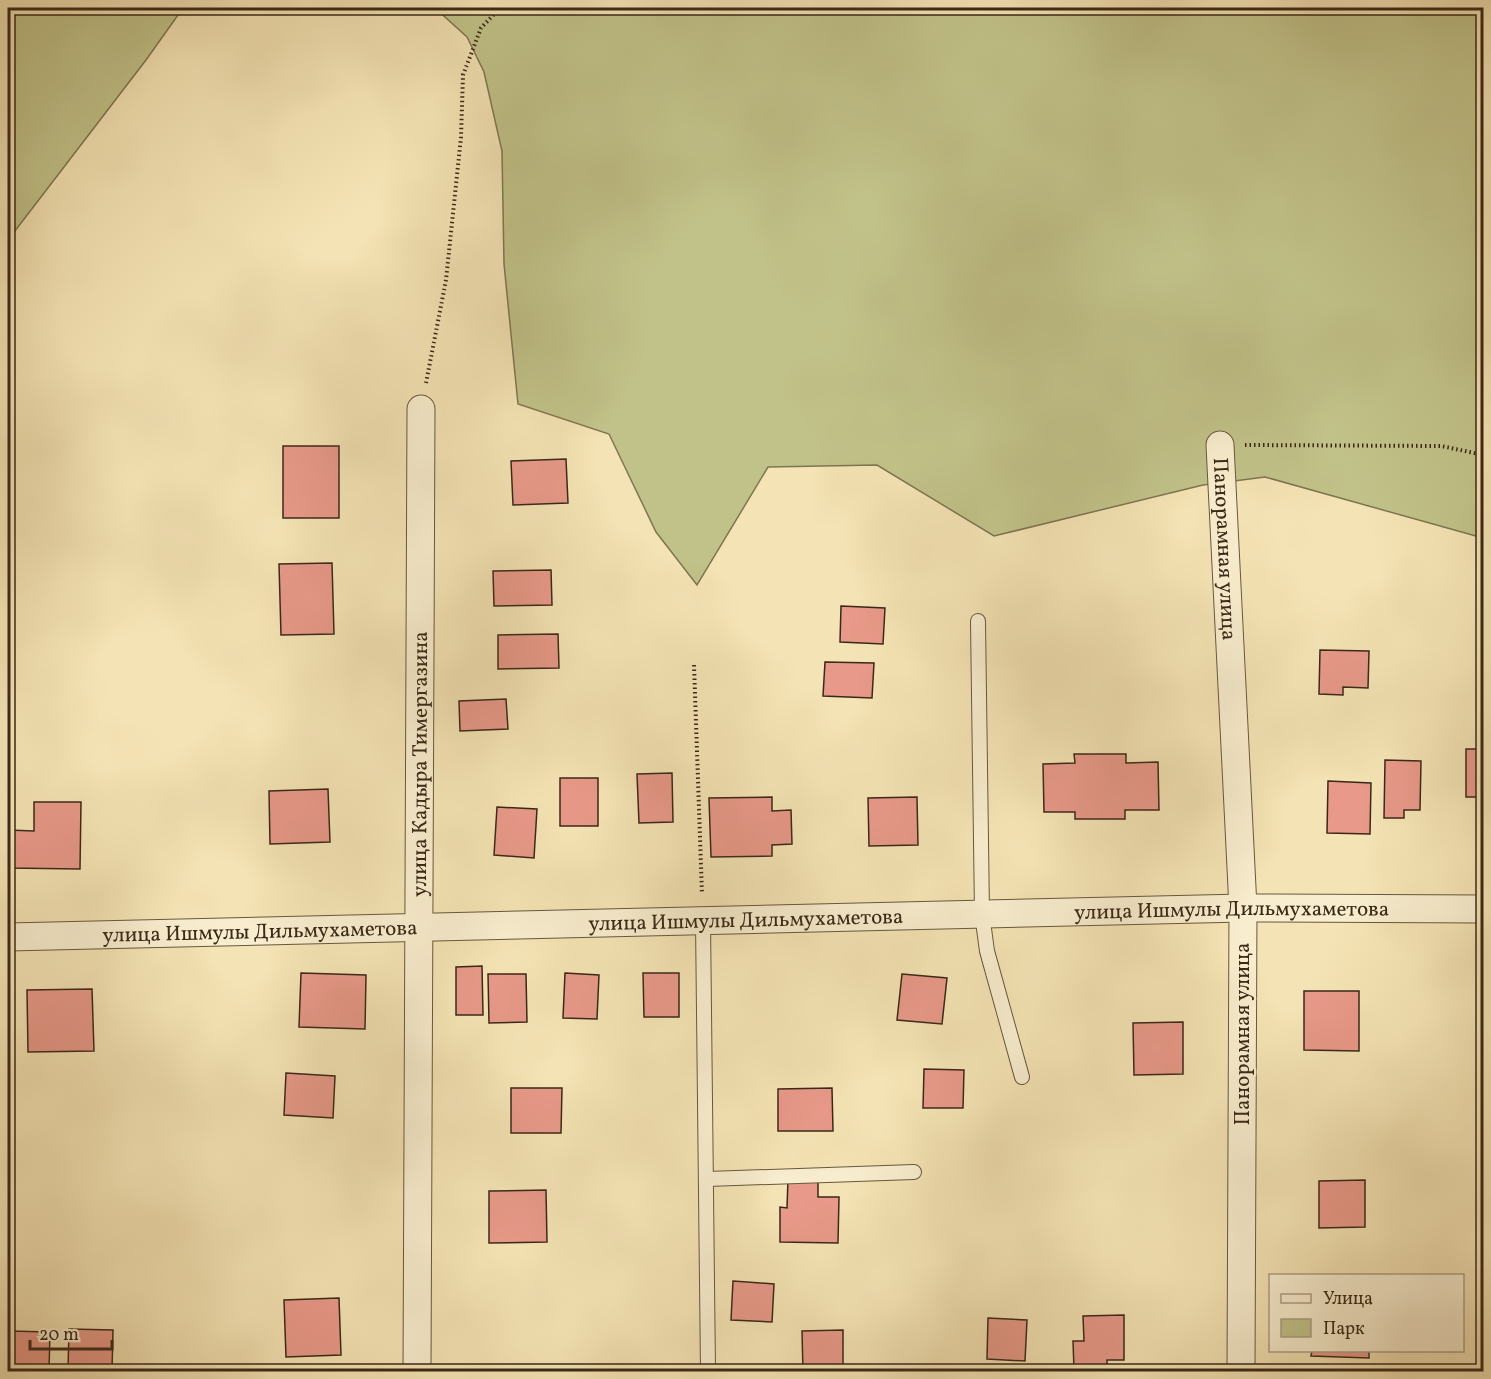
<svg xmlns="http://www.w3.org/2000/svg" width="1491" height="1379" font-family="Vollkorn,serif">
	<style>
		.green { fill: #c1c289; stroke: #7e7650; stroke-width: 1.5 }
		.building { fill: #e89989; stroke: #3a2917; stroke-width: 1.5 }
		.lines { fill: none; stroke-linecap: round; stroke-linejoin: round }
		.lane-casing { stroke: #68583e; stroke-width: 16 }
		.street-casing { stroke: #68583e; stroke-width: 29 }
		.path { stroke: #3a2917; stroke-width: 4; stroke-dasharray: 1.5 3; stroke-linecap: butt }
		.lane { stroke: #f8edce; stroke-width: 14 }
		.street { stroke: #f8edce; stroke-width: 27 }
		.labels { text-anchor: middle; stroke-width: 4.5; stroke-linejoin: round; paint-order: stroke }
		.street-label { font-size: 21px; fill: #3a2917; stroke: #f8edce }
	</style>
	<rect width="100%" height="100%" fill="#f4e3b4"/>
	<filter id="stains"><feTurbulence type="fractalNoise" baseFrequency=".00333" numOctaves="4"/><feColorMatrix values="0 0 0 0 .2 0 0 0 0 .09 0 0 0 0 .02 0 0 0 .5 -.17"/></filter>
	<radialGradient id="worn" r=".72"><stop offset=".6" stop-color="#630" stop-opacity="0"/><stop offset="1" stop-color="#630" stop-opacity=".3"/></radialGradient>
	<!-- green -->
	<g class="green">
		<path d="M8,8H183L146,60L8,240Z"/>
		<path d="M435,8H1483V538L1265,477L1203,485L994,536L877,465L768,467L697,585L656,532L609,434L518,404L504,264L502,151L484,72L467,37Z"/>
	</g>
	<!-- building -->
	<g class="building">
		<rect x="283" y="446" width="56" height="72"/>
		<path d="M566,459L568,503L513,505L511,461Z"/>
		<path d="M332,563L334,634L281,635L279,564Z"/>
		<path d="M551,570L552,605L494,606L493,571Z"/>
		<path d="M841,606L885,608L883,644L840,642Z"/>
		<path d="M558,634L559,668L498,669V635Z"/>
		<path d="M1320,650L1369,651L1368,688L1343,687V695L1319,694Z"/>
		<path d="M825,662L874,663L872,698L823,696Z"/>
		<path d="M506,699L508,729L460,731L459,701Z"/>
		<rect x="1466" y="749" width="18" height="48"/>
		<path d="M1074,754H1126V763L1158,762L1159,810H1125V819H1075V812H1044L1043,764L1075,763Z"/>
		<path d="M1385,760L1421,761L1420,810H1404V818H1384Z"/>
		<path d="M672,773L673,822L639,823L637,774Z"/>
		<rect x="560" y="778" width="38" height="48"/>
		<path d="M1328,781L1371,783L1370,834L1327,833Z"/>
		<path d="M328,789L330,842L270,844L269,791Z"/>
		<path d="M772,797V811L791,810L792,844L772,845V856L711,857L709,798Z"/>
		<path d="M917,797L918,845L869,846L868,798Z"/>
		<path d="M34,802H81L80,869L8,868V830L34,831Z"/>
		<path d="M497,807L537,809L534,858L494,855Z"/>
		<path d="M482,966L483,1015H456V967Z"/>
		<path d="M301,973L366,975L365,1029L299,1027Z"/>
		<path d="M565,973L599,975L597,1019L563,1018Z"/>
		<path d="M643,973H679V1017H644Z"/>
		<path d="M488,974H526L527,1022L489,1023Z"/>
		<path d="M902,974L947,978L942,1024L897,1020Z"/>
		<path d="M92,989L94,1051L28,1052L27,990Z"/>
		<path d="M1304,991H1359V1051L1304,1050Z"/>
		<path d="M1183,1022V1074L1134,1075L1133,1023Z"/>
		<path d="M924,1069L964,1070L963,1108H923Z"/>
		<path d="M286,1073L335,1076L333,1118L284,1115Z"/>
		<path d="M511,1088H562L561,1133H511Z"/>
		<path d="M832,1088L833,1131H778V1089Z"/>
		<path d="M788,1179L818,1180V1197H839L838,1243L780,1242V1207L787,1208Z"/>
		<path d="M1365,1180V1227L1319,1228V1181Z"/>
		<path d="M546,1190L547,1242L489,1243V1191Z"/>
		<path d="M733,1281L774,1284L772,1322L731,1320Z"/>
		<path d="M339,1298L341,1355L286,1357L284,1300Z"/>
		<path d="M1124,1315V1360H1107V1370H1074L1073,1341H1084L1083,1316Z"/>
		<path d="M988,1318L1027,1320L1025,1361L987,1359Z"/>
		<path d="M69,1329L113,1330L112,1370L68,1369Z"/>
		<path d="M843,1330V1366H833V1372H803L802,1331Z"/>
		<path d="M8,1331L50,1332L49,1371L8,1370Z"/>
		<path d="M1312,1350H1369V1358L1311,1356Z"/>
	</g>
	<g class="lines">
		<defs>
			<g id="lane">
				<path d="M978,621L982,914L987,951L1022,1077"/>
				<path d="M703,921L708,1372"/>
				<path d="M707,1179L914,1172"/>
			</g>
			<g id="street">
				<path id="s1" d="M1220,445L1243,908L1241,1372"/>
				<path id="s2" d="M8,937L1243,908L1484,909"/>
				<path id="s3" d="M417,1372L421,409"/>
			</g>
		</defs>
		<!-- lane casing -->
		<use href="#lane" class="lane-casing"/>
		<!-- street casing -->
		<use href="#street" class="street-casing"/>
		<!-- path -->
		<g class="path">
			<path d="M426,383L446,280L461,137L463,75L481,28L500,8"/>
			<path d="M1245,445L1441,446L1484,455"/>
			<path d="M694,665L702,894"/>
		</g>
		<!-- lane -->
		<use href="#lane" class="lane"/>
		<!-- street -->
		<use href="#street" class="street"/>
	</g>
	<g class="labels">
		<!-- street labels -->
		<g class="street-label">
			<text dy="7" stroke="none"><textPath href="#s1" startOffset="104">Панорамная улица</textPath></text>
			<text dy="7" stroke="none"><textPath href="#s3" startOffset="608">улица Кадыра Тимергазина</textPath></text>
			<text dy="7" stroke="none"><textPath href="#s2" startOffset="1224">улица Ишмулы Дильмухаметова</textPath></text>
			<text dy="7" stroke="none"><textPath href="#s2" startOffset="738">улица Ишмулы Дильмухаметова</textPath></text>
			<text dy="7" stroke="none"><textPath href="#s2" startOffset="252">улица Ишмулы Дильмухаметова</textPath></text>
			<text transform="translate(1242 1034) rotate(-90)" y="7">Панорамная улица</text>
		</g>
	</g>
	<!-- margin -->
	<rect width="1491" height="1379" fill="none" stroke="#f4e3b4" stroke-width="30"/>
	<rect x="9" y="9" width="1473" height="1361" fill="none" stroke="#3a2917" stroke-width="3"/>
	<rect x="15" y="15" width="1461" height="1349" fill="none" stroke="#3a2917" stroke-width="1.5"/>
	<!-- legend -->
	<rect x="1269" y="1274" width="195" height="78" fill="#f8edce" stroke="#ac9f85" stroke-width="1.5"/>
	<rect x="1281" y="1294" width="30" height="9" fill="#f8edce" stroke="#ac9f85" stroke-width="1.5"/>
	<text x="1323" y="1304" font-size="18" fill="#3a2917">Улица</text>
	<rect x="1281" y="1319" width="30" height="18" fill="#c1c289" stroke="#ac9f85" stroke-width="1.5"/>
	<text x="1323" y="1334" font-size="18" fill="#3a2917">Парк</text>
	<!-- scale -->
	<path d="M30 1340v9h82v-9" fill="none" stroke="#3a2917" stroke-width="3"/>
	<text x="39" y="1340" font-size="18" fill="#3a2917" stroke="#f8edce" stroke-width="4.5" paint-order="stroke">20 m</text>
	<rect width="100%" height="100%" filter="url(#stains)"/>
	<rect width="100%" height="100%" fill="url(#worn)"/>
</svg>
